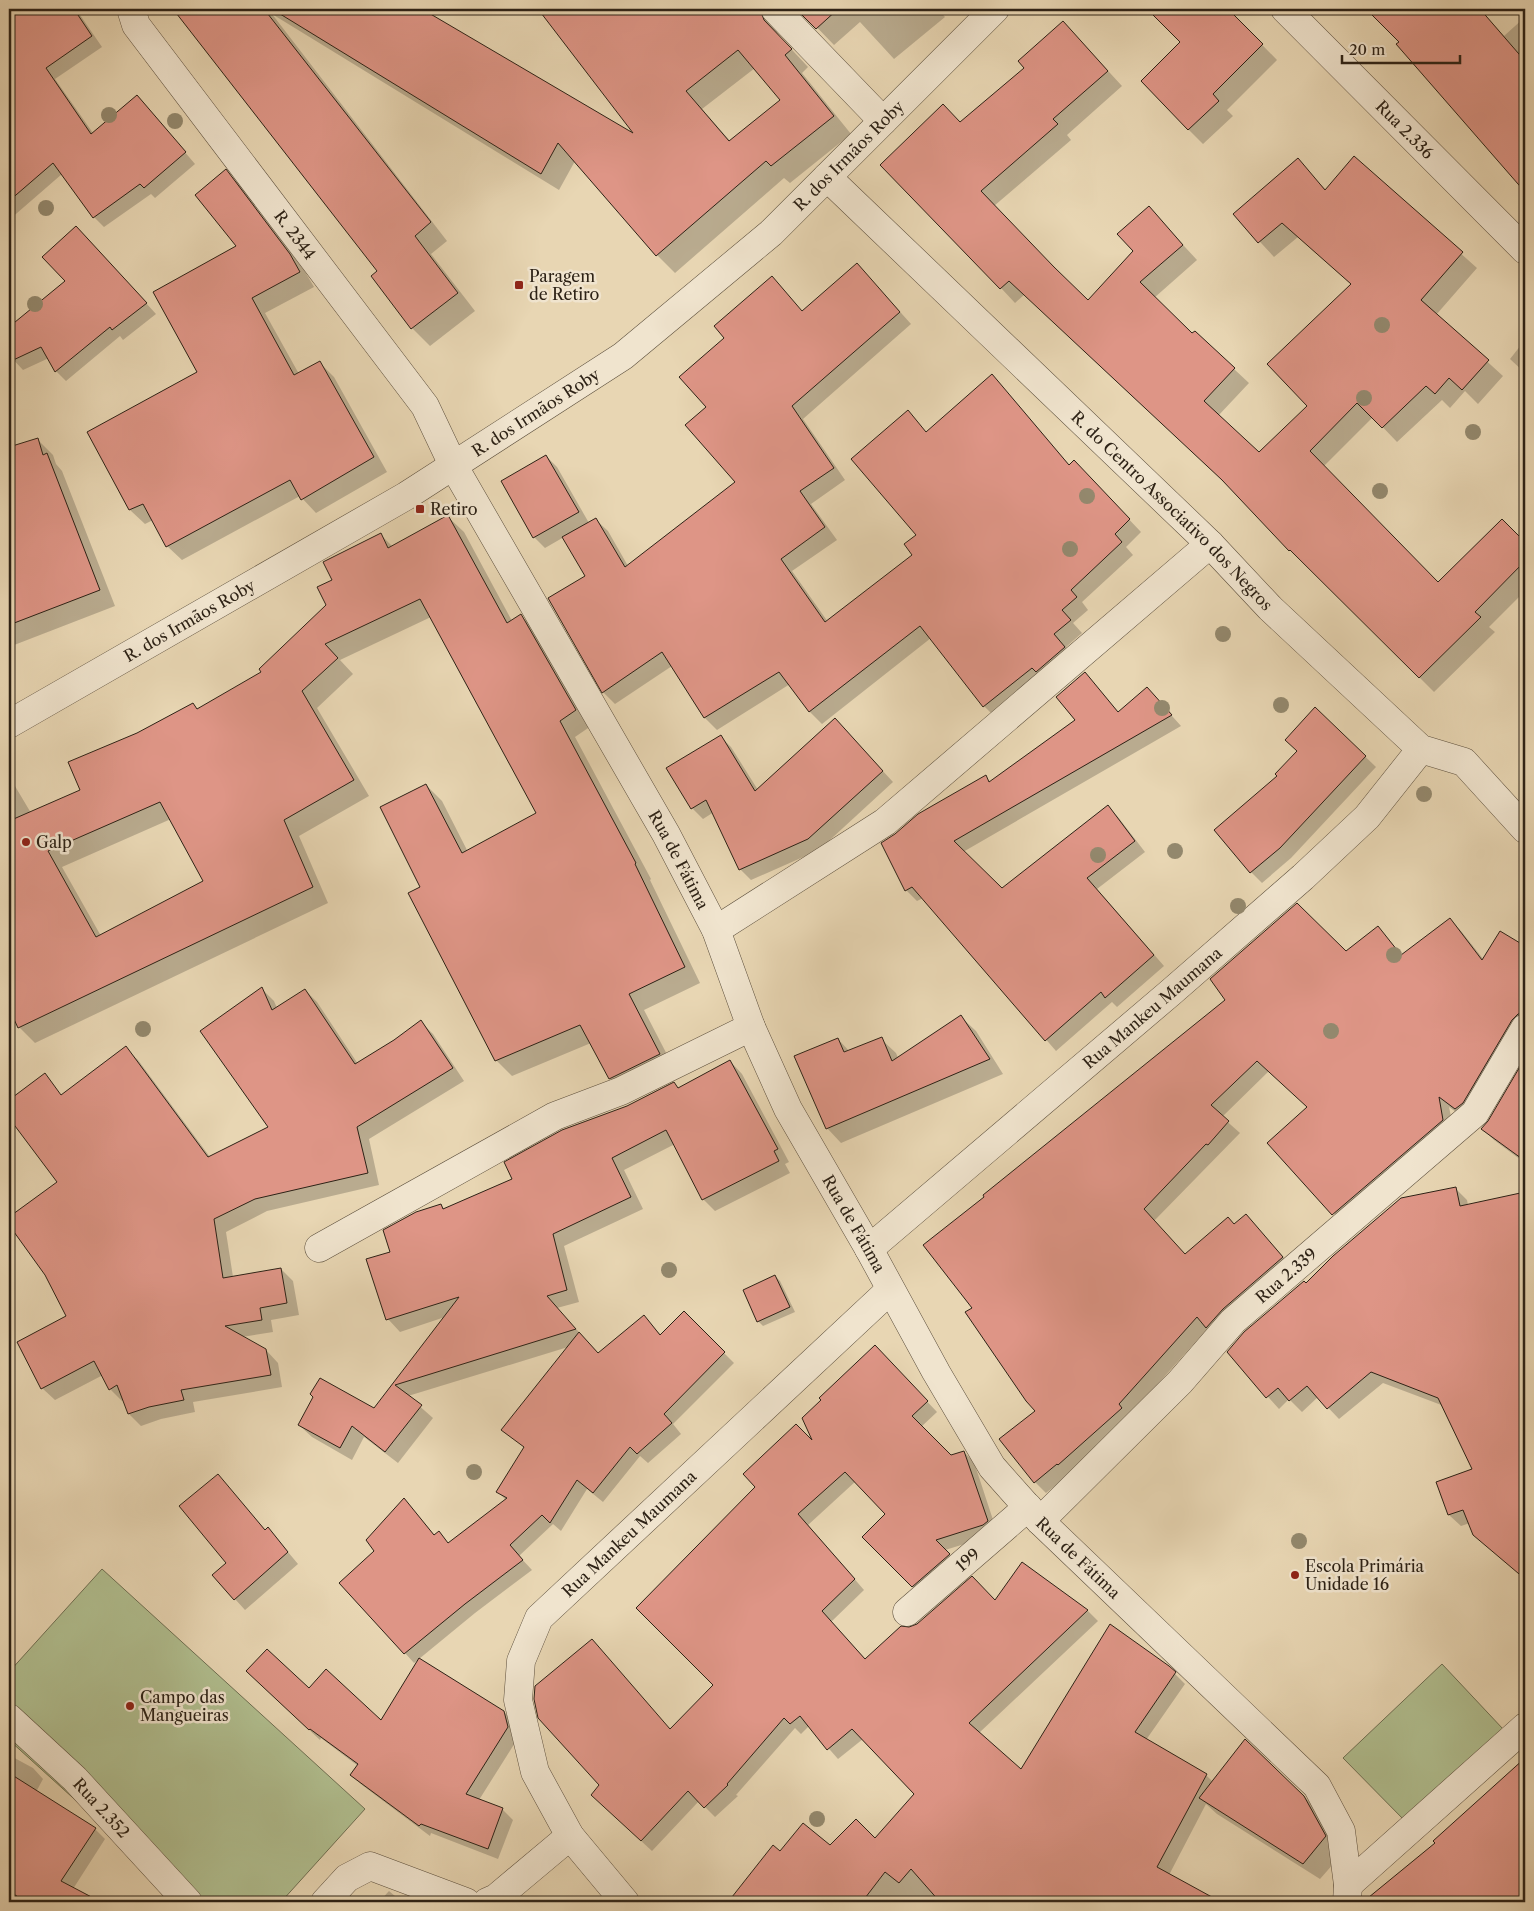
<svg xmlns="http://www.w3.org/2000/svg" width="1534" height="1911" font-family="'Libre Caslon Text',serif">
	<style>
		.green { fill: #b1bf90; stroke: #6f7053 }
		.shadow { fill: #0003; fill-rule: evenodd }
		.building { fill: #de9586; stroke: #2d2216; fill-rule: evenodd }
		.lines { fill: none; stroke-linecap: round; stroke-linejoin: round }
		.minor-casing { stroke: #5c4f3d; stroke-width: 29 }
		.tertiary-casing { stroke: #5c4f3d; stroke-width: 29 }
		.minor { stroke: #f0e4ce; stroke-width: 28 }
		.tertiary { stroke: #f0e4ce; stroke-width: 28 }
		.tree { fill: #93886d }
		.poi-dot { fill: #8f2418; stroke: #f0e4ce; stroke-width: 2 }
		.labels { text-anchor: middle; stroke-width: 5; stroke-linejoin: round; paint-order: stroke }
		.street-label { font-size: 16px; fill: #2d2216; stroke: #f0e4ce }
		.poi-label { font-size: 16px; fill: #2d2216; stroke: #f0e4ce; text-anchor: start }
	</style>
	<rect width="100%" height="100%" fill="#e8d6b3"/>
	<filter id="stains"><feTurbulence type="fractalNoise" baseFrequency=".004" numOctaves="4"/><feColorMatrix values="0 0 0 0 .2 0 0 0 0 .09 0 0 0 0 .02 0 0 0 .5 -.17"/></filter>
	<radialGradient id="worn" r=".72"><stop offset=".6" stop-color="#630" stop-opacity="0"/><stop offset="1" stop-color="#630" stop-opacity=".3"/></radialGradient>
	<!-- green -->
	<g class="green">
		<path d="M102,1569L365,1809L281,1902H188L9,1740V1672Z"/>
		<path d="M1442,1664L1503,1729L1406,1822L1343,1758Z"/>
	</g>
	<!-- shadow -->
	<g class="shadow">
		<path d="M9,9H76L102,47L55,79L93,133L137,96L195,164L155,198L151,194L104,227L94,217L62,174L9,220V156L29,138L9,107Z"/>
		<path d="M178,9H419L638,138L540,9H938L945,17L894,59L860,22L834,45L804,14L797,11H789L777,23V32L781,38L808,67L802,73L851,134L790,183L784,178L675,273L657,255L575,161L559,190L272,14L447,241L431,254L475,311L430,346L412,328L372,277L379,272L176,10ZM755,68L782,100L731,142L702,109Z"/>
		<path d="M1149,9H1227L1277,60L1227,110L1233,116L1203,144L1188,129L1182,42Z"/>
		<path d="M1368,9H1430L1434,13L1439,9H1480L1504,36L1525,17V189L1401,42Z"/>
		<path d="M1063,22L1122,86L1067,135L1071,140L994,206L1059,274L1088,301L1134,251L1149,208L1197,260L1154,298L1193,335L1234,369L1249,383L1218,416L1259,454L1309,406L1352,285L1298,237L1274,257L1235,215L1297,160L1326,190L1354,158L1477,268L1436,315L1503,376L1478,404L1465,391L1450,408L1442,400L1397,442L1373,417L1324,466L1438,584L1502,521L1525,544V591L1489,627L1495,632L1434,692L1306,564L1305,565L1290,550L1231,488L1024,295L1015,303L1001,288L961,123L1025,68Z"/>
		<path d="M226,171L240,185L304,270L314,287L265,313L299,374L320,363L334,377L387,472L316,513L300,496L182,560L167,546L153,520L145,524L130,510L89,432L198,372L238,247Z"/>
		<path d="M86,237L156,314L123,340L120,336L66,381L56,371L49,358L23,370L9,355V328L66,282Z"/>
		<path d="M857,264L911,324L803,419L845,480L811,504L837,540L792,571L828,622L914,555L918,536L908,412L927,433L992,376L1070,466L1086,474L1141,532L1126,547L1133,555L1082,602L1088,610L1073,623L1082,633L1066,647L1076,660L996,718L984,706L931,638L822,724L810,712L790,684L717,730L705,718L672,666L615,704L603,692L587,577L564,537L545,548L534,537L546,456L557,467L589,523L595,519L608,531L628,566L737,483L707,407L803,312Z"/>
		<path d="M1525,340V373L1510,359Z"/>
		<path d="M37,439L53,455L56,464L62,471L115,606L9,647V448Z"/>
		<path d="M448,517L464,532L512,621L521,616L537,631L591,726L575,737L651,879L650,880L700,983L644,1010L675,1070L625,1094L610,1078L591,1043L512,1076L496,1060L422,888L426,785L442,801L468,852L538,814L431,617L340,660L353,674L317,708L369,796L299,836L328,903L35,1043L19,1027L14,1017L9,1019V776L31,813L82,790L138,734L193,705L198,710L263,673L327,605L334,581L380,534L393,547ZM171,819L204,882L101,936L62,867Z"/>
		<path d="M1085,673L1119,713L1147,688L1181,726L963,852L1002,889L1107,807L1118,817L1145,852L1097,889L1164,966L1117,1007L1112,1002L1056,1051L923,898L917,901L906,890L882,844L985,777L991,782L1076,720Z"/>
		<path d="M1316,709L1376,767L1291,858L1262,883L1251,872Z"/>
		<path d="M846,731L893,782L819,850L751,880L740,869L714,812L703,819L692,808L720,736L731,747L758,790Z"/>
		<path d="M1450,919L1461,931L1484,960L1500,933L1525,947V1029L1467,1120L1449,1107L1454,1131L1345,1225L1269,1143L1309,1107L1269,1071L1222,1117L1240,1133L1154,1221L1185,1255L1235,1225L1246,1216L1294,1269L1218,1338L1208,1328L1129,1416L1069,1475L1046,1493L1035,1482L1037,1411L974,1309L1346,953L1378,928L1402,956Z"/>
		<path d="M262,989L274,1001L277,1008L305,990L317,1002L358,1064L395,1041L421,1022L433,1034L464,1081L369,1139L379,1185L267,1211L226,1232L233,1277L281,1269L293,1281L299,1315L271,1320L273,1332L242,1337L266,1350L278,1363L282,1387L193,1402L195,1412L161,1419L141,1426L129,1414L124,1400L122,1401L110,1389L103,1375L55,1400L42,1388L87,1332L66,1178L125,1048L138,1060L210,1157L270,1128Z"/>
		<path d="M961,1017L976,1031L1003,1074L841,1143L827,1128L838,1039L850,1052L881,1039L896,1053L898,1058Z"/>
		<path d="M730,1061L742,1074L789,1162L785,1164L790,1173L715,1211L703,1199L675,1144L624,1170L643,1209L564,1246L579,1302L557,1308L599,1354L644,1317L661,1335L684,1313L734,1363L673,1424L681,1434L648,1463L640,1456L603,1502L587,1489L561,1531L553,1524L519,1556L532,1570L475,1613L419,1659L504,1712L514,1722L518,1738L479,1800L502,1809L513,1820L498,1859L431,1833L430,1836L362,1785L351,1775L358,1766L321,1738L320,1740L258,1682L309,1690L381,1722L419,1659L414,1663L405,1653L376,1551L404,1499L435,1536L438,1533L449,1544L506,1500L497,1491L525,1448L503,1429L568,1347L408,1396L433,1418L398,1463L364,1437L352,1460L312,1437L299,1425L374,1410L445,1317L400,1332L388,1319L392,1253L441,1205L445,1210L514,1180L627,1107L674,1084L680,1089Z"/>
		<path d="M1525,1061V1163L1494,1140L1483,1129L1489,1122Z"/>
		<path d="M1456,1189L1467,1200L1468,1205L1525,1193V1579L1474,1535L1470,1523L1461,1526L1449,1515L1438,1483L1474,1469L1444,1406L1383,1383L1339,1419L1318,1397L1302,1412L1289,1399L1279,1409L1228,1352L1307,1285Z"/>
		<path d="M775,1276L780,1281L795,1312L763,1326L758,1321Z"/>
		<path d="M885,1357L937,1412L921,1427L950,1456L964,1452L974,1462L997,1532L994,1535L945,1550L959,1565L923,1597L864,1537L887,1514L856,1481L808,1525L864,1590L831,1622L866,1660L910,1629L996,1602L1023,1564L1088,1611L1098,1621L979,1733L1022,1771L1168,1667L1185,1684L1146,1740L1206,1775L1213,1782L1304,1796L1320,1813L1342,1854L1320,1879L1217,1814L1206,1804L1169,1875L1197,1895L1193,1902H1007L1003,1899L999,1902H757L751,1898L780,1853L875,1840L916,1794L863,1739L838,1759L809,1726L801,1734L795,1728L736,1795L738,1796L715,1817L699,1801L652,1851L602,1805L671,1730L715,1685L815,1445Z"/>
		<path d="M218,1476L266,1531L278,1540L298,1564L245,1610L235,1599L227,1563Z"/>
		<path d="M9,1755L33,1768L43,1779L36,1792L95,1829L105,1839L73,1889L98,1902H9Z"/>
		<path d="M1525,1762V1902H1485L1479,1896L1472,1902H1364L1437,1843L1507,1777Z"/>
		<path d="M389,1891L402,1902H379Z"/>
	</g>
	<!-- building -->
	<g class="building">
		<path d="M9,9H74L92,36L46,68L91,134L137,95L186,152L144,188L140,184L93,218L53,163L9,201Z"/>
		<path d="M173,9H264L431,222L415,236L458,293L411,329L371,276L377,271Z"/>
		<path d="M272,9H422L633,133L538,9H760L764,20L792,49L785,55L834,116L771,166L766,161L656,256L558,143L541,174ZM738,50L780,100L729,141L686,91Z"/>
		<path d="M796,9H838L816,29Z"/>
		<path d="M1147,9H1228L1263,44L1213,94L1219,101L1188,130L1141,81L1180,42Z"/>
		<path d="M1366,9H1480L1525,61V192L1396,44L1399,42Z"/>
		<path d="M1063,21L1108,71L1053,119L1058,124L981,191L1054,267L1088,300L1133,251L1117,234L1149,206L1183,245L1140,282L1192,333L1195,331L1235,368L1204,401L1259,452L1307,406L1267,364L1351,284L1282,223L1258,243L1233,214L1298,158L1325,190L1354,156L1463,252L1421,300L1489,360L1462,390L1449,378L1435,394L1426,386L1382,428L1357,403L1310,451L1438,582L1502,519L1525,542V561L1475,612L1481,617L1419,678L1290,550L1289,551L1222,480L1009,281L1000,289L880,165L943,104L960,122L1024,68L1018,61Z"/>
		<path d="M226,169L290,254L300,272L252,298L294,375L320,361L374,457L301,500L290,480L166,547L143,504L129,510L87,432L197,372L153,292L236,246L195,195Z"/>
		<path d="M76,226L147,303L112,330L110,327L55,372L41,347L9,362V327L65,281L42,257Z"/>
		<path d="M857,263L900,312L792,406L834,468L800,491L825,527L781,559L825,622L912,555L904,544L916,535L851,459L908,410L926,432L992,374L1069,465L1074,460L1130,519L1115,534L1122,542L1071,590L1077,597L1062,610L1071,620L1054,634L1065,647L1036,672L1032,668L983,707L920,626L809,712L779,672L704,718L662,652L602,693L548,598L585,576L562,537L596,518L625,567L735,482L685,425L706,407L679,377L724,338L714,326L772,276L802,311Z"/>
		<path d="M38,438L43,455L47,453L100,590L9,625V447Z"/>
		<path d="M546,455L579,512L533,538L501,481Z"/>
		<path d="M448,515L507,623L521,614L576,710L560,721L636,863L635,864L685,967L629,994L660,1054L609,1079L580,1025L495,1061L408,893L420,887L380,807L426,784L462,853L536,813L420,599L325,644L338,658L302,691L354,780L284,820L313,887L18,1028L9,1008V821L80,790L68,762L137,733L193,703L197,709L261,672L259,669L326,605L317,587L332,580L323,562L381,533L388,548ZM160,802L203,881L96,937L48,851Z"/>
		<path d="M1085,672L1118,712L1147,687L1172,715L954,841L1002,888L1108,805L1135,841L1087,878L1154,955L1105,998L1101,992L1045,1041L912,887L905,891L881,843L895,834L918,814L986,775L989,782L1075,720L1056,697Z"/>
		<path d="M1315,707L1366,756L1280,848L1250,873L1214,830L1277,776L1275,774L1297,751L1285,740Z"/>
		<path d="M835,718L883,771L808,839L739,870L706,800L691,809L666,768L721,735L755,791Z"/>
		<path d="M1297,903L1346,951L1378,926L1401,955L1450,918L1482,960L1500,931L1525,946V1012L1518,1014L1512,1020L1463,1103L1455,1109L1439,1097L1443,1120L1332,1215L1267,1143L1307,1107L1257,1061L1211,1105L1229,1121L1208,1145L1206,1144L1144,1209L1185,1254L1228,1217L1234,1224L1246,1214L1283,1257L1223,1309L1206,1328L1197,1317L1119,1404L1122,1408L1058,1465L1057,1464L1034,1483L999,1439L1035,1411L1026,1401L965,1312L972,1308L923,1245L984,1197L983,1195L1225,1000L1210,979Z"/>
		<path d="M262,987L272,1010L305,989L355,1064L394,1040L421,1020L453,1068L357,1127L368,1173L255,1199L214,1219L223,1278L281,1268L287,1303L260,1308L262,1320L225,1326L266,1349L271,1375L181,1390L184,1400L149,1407L128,1414L117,1385L109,1390L94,1361L41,1389L17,1342L66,1316L45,1275L9,1225V1217L57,1182L9,1118V1100L45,1073L61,1095L126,1046L208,1157L268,1127L200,1031Z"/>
		<path d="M961,1015L990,1059L826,1129L794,1056L838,1038L844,1052L882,1037L892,1061Z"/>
		<path d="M1525,1058V1161L1481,1129L1488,1121Z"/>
		<path d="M730,1060L778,1149L774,1151L779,1161L702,1200L666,1130L612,1158L631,1197L553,1234L567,1290L547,1296L576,1329L395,1385L422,1405L385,1452L352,1426L340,1448L298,1425L313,1397L310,1394L320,1378L374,1408L459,1297L386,1320L366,1259L390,1252L383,1230L416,1212L441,1204L443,1209L512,1179L504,1162L562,1130L627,1106L674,1082L678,1088Z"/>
		<path d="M1456,1187L1460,1206L1525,1192V1579L1473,1535L1463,1510L1448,1515L1436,1482L1472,1469L1438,1398L1371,1372L1327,1409L1307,1386L1289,1401L1278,1388L1266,1398L1227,1352L1244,1332L1304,1281L1306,1283L1333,1256L1401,1198Z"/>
		<path d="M775,1275L790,1307L757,1322L743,1290Z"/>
		<path d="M684,1311L725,1352L664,1414L672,1423L637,1454L630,1447L593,1493L577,1480L550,1523L542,1515L510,1545L523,1560L465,1604L404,1654L339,1583L374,1551L366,1540L404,1498L434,1535L439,1531L448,1543L507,1498L496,1492L524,1447L501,1430L579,1332L598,1353L644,1315L660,1335Z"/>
		<path d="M875,1345L928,1401L912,1416L951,1455L964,1451L988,1521L983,1525L936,1540L950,1554L912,1587L862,1537L885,1514L845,1472L798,1514L855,1579L822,1611L865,1659L901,1626L909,1627L917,1624L972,1576L995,1600L1022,1562L1088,1610L969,1723L1021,1769L1110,1624L1169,1666L1176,1672L1135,1732L1207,1774L1157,1867L1221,1902H940L911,1869L899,1883L885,1872L862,1902H728L773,1845L780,1851L803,1823L830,1845L856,1819L875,1838L914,1794L852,1729L827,1750L800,1716L790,1724L784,1718L727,1784L728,1785L704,1808L688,1791L641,1841L591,1795L599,1785L538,1718L534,1699L535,1686L592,1639L670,1729L713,1685L636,1608L755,1487L743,1474L796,1424L812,1440L802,1418L821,1400L819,1398Z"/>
		<path d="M218,1474L265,1530L268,1527L288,1552L234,1600L212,1575L226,1563L179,1506Z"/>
		<path d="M267,1649L309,1688L326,1669L381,1720L419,1658L504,1711L508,1727L466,1794L503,1808L488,1849L421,1824L419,1826L350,1775L358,1764L310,1729L309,1730L246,1671Z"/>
		<path d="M1245,1739L1304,1796L1326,1836L1303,1864L1199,1798Z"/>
		<path d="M1525,1758V1902H1363L1435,1843L1433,1841Z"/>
		<path d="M9,1773L96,1828L61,1881L101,1902H26L9,1891Z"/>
	</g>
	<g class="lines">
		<defs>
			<g id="minor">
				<path id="s1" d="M131,9L136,25L425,406L453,465L666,834L716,930L751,1027L788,1109L869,1249L936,1372L992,1467L1040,1521L1317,1786L1341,1831L1348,1885L1347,1902"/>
				<path d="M775,9L883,121"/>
				<path id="s2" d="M1285,9L1525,250"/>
				<path id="s3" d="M827,177L1210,544L1270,608L1421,749L1464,762L1525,829"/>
				<path d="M716,930L885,822L1210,544"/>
				<path d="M319,1248L555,1116L621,1091L751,1027"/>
				<path id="s4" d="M869,1249L1170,993L1303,877L1367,817L1421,749"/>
				<path id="s5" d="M1040,1521L1180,1382L1233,1321L1475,1113L1525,1028"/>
				<path id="s6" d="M907,1612L1028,1507"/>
				<path id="s7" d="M9,1718L75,1779L188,1902"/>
				<path d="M1348,1885L1525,1727"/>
				<path d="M325,1902L347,1878L370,1866L466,1902"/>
				<path d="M487,1902L496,1898L570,1836"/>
				<path id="s8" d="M625,1902L570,1836L535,1772L518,1700L521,1661L539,1618L890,1290"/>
			</g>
			<g id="tertiary">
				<path id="s9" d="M9,724L406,496L623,356L771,233L995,9"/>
			</g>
		</defs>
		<!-- minor casing -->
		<use href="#minor" class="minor-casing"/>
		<!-- tertiary casing -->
		<use href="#tertiary" class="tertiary-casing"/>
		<!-- minor -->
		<use href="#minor" class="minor"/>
		<!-- tertiary -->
		<use href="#tertiary" class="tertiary"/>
	</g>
	<!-- trees -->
	<g class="tree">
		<circle cx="109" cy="115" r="8"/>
		<circle cx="175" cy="121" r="8"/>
		<circle cx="46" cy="208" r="8"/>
		<circle cx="35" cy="304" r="8"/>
		<circle cx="1382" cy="325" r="8"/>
		<circle cx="1364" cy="398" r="8"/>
		<circle cx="1473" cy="432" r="8"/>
		<circle cx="1380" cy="491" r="8"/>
		<circle cx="1087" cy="496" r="8"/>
		<circle cx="1070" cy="549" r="8"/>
		<circle cx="1223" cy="634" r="8"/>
		<circle cx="1281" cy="705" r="8"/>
		<circle cx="1162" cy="708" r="8"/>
		<circle cx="1424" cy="794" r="8"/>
		<circle cx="1175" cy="851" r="8"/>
		<circle cx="1098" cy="855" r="8"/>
		<circle cx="1238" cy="906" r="8"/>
		<circle cx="1394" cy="955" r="8"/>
		<circle cx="143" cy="1029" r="8"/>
		<circle cx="1331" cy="1031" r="8"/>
		<circle cx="669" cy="1270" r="8"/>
		<circle cx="474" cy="1472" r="8"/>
		<circle cx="1299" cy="1541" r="8"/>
		<circle cx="817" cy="1819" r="8"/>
	</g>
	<!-- markers -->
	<g class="poi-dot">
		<rect x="514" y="280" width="10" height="10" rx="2.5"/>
		<rect x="415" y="504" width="10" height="10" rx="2.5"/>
		<circle cx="26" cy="842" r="5"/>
		<circle cx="1295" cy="1575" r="5"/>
		<circle cx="130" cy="1706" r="5"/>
	</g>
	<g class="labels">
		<!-- street labels -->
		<g class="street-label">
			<text dy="6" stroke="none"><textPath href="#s2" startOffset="170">Rua 2.336</textPath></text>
			<text dy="6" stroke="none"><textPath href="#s9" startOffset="1018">R. dos Irmãos Roby</textPath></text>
			<text dy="6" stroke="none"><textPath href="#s1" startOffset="280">R. 2344</textPath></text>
			<text dy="6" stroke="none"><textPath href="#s9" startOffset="612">R. dos Irmãos Roby</textPath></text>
			<text dy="6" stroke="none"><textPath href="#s3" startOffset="480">R. do Centro Associativo dos Negros</textPath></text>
			<text dy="6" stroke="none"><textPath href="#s9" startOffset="208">R. dos Irmãos Roby</textPath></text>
			<text dy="6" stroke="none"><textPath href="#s1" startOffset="1015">Rua de Fátima</textPath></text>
			<text dy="6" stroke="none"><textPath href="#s4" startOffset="372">Rua Mankeu Maumana</textPath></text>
			<text dy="6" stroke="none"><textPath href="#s1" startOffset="1420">Rua de Fátima</textPath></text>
			<text dy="6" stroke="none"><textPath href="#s5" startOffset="348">Rua 2.339</textPath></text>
			<text dy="6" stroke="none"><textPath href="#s8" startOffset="442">Rua Mankeu Maumana</textPath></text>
			<text dy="6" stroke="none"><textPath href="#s1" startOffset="1825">Rua de Fátima</textPath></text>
			<text dy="6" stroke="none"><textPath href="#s6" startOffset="80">199</textPath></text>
			<text dy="6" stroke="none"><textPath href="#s7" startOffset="129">Rua 2.352</textPath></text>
		</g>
		<!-- poi labels -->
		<g class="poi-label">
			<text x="529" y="282">Paragem<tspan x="529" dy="18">de Retiro</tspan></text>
			<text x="430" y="515">Retiro</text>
			<text x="36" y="848">Galp</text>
			<text x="1305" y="1572">Escola Primária<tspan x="1305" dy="18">Unidade 16</tspan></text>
			<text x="140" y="1703">Campo das<tspan x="140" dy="18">Mangueiras</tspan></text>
		</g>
	</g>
	<!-- margin -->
	<rect width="1534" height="1911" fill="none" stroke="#e8d6b3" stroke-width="30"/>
	<rect x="10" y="10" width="1514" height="1891" fill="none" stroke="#2d2216" stroke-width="2.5"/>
	<rect x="15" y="15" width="1504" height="1881" fill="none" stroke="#2d2216"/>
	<!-- scale -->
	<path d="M1342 55v8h118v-8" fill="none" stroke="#2d2216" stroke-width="2.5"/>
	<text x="1349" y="55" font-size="15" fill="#2d2216" stroke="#f0e4ce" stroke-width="4" paint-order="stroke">20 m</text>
	<rect width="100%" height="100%" filter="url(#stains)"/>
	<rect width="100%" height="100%" fill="url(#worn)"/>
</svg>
